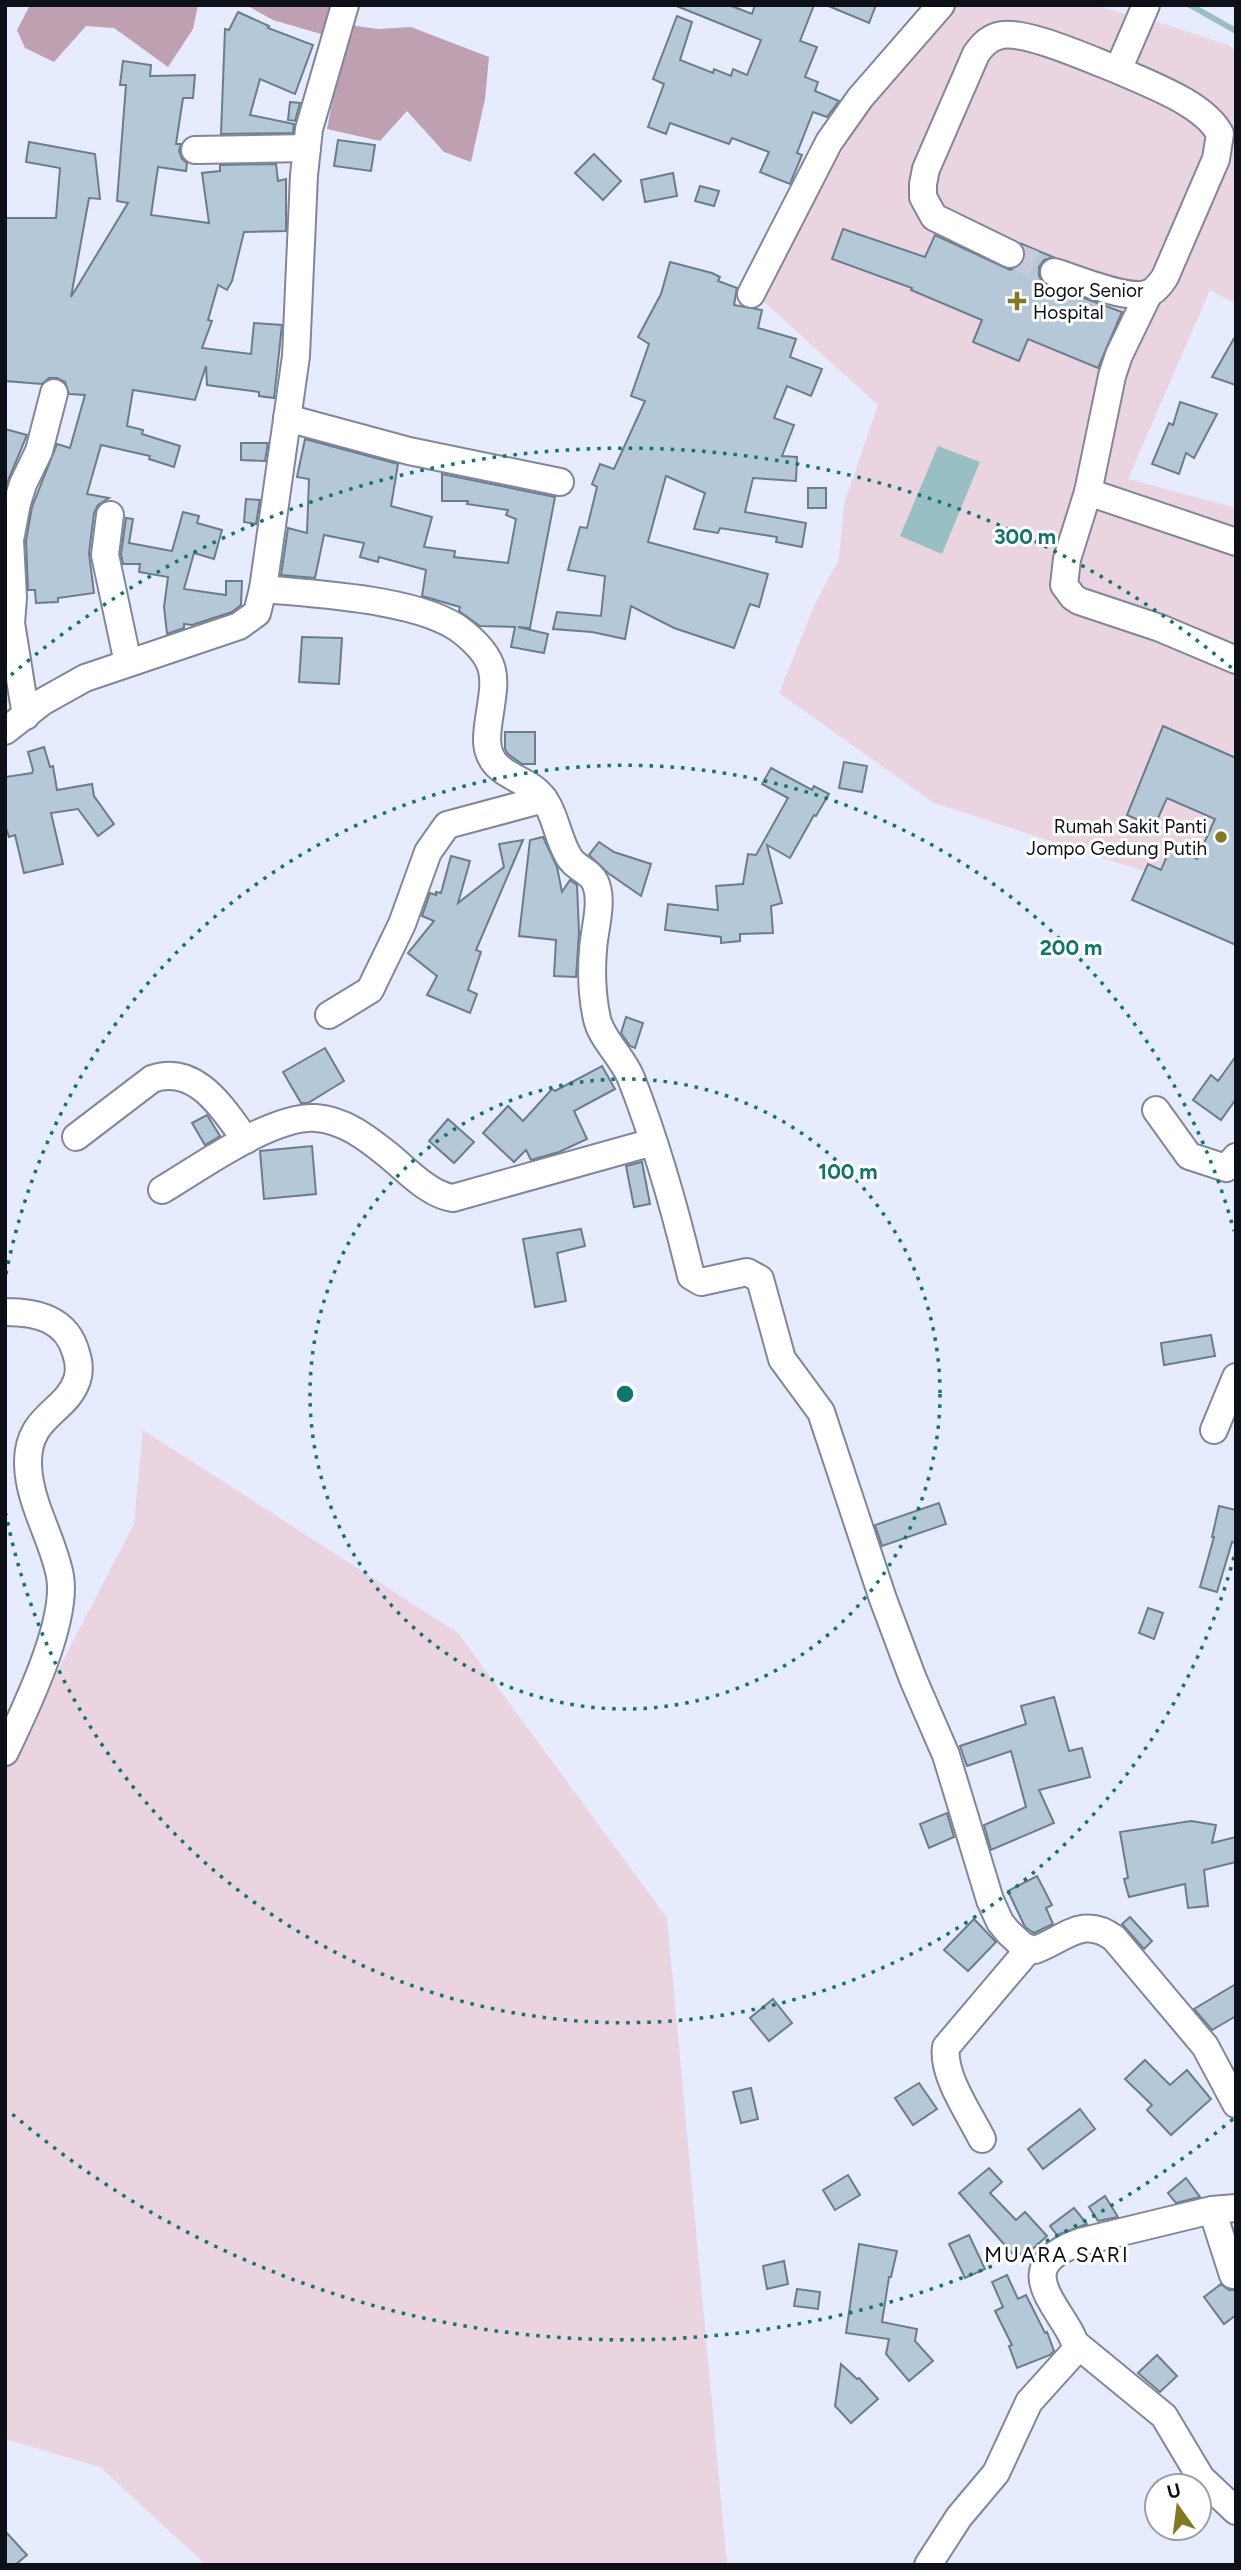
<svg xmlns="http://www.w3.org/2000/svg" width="1241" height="2570" font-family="Figtree,sans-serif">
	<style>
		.green { fill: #e9d4e0 }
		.forest { fill: #bea0b1 }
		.water { fill: #97bfc4 }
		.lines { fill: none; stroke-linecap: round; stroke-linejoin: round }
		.stream { stroke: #97bfc4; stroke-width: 6 }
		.building { fill: #b4c8d8; stroke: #6a7d8b; stroke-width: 2 }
		.minor-tunnel { stroke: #c6cada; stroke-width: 26; stroke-dasharray: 26 13; stroke-linecap: butt }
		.minor-casing { stroke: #81869b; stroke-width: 30 }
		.minor { stroke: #fff; stroke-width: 26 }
		.ring { fill: none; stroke: #0f766e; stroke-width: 3.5; stroke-dasharray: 3.5 7 }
		.poi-dot { fill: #827a20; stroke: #fff; stroke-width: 2.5 }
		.labels { text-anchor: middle; stroke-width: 6; stroke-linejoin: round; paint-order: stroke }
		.poi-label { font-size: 19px; fill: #0e1017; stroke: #fff; text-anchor: start }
		.neighbourhood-label { font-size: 21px; letter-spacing: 2px; fill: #0e1017; stroke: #fff }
		.centre { fill: #0f766e; stroke: #fff; stroke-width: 3.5 }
		.ring-label { font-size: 21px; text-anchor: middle; font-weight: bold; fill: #0f766e; stroke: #fff; stroke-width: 6; stroke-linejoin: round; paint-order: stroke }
	</style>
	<rect width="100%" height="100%" fill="#e6ebfd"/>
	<!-- green -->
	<g class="green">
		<path d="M942,5H1091L1158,22L1228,45L1236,51V299L1234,303L1210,290L1128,479L1236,508V878L1140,870L934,803L779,693L815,604L839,559L844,504L878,405L763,301L757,286L853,123Z"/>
		<path d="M143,1430L458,1633L667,1918L727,2565H206L100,2467L5,2439V1772L134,1524Z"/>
	</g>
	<!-- forest -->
	<g class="forest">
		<path d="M30,5H198L193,29L168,67L114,28L86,26L54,62L25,48L17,30Z"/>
		<path d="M246,5H341L356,26L378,29L411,27L489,57L485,99L471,162L444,152L407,111L380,141L327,129L334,93L321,34L273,20Z"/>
	</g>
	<!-- water -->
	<path class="water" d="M938,446L980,462L942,554L900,536Z"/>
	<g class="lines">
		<!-- stream -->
		<path class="stream" d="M1190,5L1236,31"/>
	</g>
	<!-- building -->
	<g class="building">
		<path d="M674,5H729L752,14L755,5H814L800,41L817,47L805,77L818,82L815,91L839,101L827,117L813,112L797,153L802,155L790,184L760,172L769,152L732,138L729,144L670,123L666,134L648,127L664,84L653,79L677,16L692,22L680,60L713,73L714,69L731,76L733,69L747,75L761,40Z"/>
		<path d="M826,5H876L869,23Z"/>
		<path d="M238,12L269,26L268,28L313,45L295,94L260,79L250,115L294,124L293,133L221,134L225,29L229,30Z"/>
		<path d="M123,61L151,65L150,76L195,75L193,98H183L176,144H181L179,151L182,159L187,163L186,171L158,167L151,215L209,223L202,173L220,171V165L276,164L278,181L286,179V231L244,232L232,281L227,290L218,285L208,320L212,321L202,348L251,354L254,323L282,325L274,398L259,396V392L207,385L206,366L195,400L133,390L127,426L143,430L142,434L180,446L174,467L149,459L150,456L101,445L87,494L109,498L98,505L94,513L89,553L94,593L58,598V602L36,603L35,590H28L26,541L32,507L57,444L70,448L85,395L69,394L65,382L57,378H49L42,384L5,381V218H56L60,168L26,162L29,142L95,154L100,199L89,198L71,297L128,203L117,201L126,85H120Z"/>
		<path d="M290,102L300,103L295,121L288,120Z"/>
		<path d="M338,140L375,145L371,171L334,166Z"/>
		<path d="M594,154L621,181L603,200L575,173Z"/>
		<path d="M673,173L677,196L645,202L641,180Z"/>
		<path d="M700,186L719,191L714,206L695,201Z"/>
		<path d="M843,229L925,257L935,235L1010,270L1018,267L1024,260L1026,252L1022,244L1053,257L1044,260L1039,267V276L1043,283L1122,312L1098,368L1028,339L1019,361L973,342L982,320L911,290L912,288L832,259Z"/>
		<path d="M670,262L712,273L720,277L718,281L737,288L734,305L762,310L758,328L796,339L790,357L822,369L811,396L787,386L774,418L794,425L782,456L797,457L796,481L753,478L745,512L806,523L802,547L776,542L777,537L720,528L718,533L694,529L705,493L666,476L648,542L768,574L759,607L750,604L734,648L674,628L631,606L625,639L592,632L553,629L557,612L601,616L605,576L568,570L580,527L587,528L597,487L592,484L600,464L614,469L645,401L631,396L649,344L638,337L661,294Z"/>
		<path d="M1236,335V385L1212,377Z"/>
		<path d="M1180,402L1217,414L1194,458L1186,453L1179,474L1152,464L1169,423L1173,425Z"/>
		<path d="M5,429L27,435L5,488Z"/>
		<path d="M305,439L398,464L391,506L432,517L424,547L455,551L454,557L508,563L516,519L506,515L508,510L467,504L468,501H442V474L555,497L530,628L518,627L548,634L544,653L511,647L515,627L480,626L459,611L460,607L422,596L426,570L379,557L378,562L360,557L364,543L324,535L315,578L281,575L288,528L307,533L309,479L297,477Z"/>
		<path d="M241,443H268L265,461L241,460Z"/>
		<rect x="808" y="488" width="18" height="20"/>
		<path d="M246,499L260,500L256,524L244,522Z"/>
		<path d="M183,512L199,516L197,523L222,530L214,559L194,553L184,589L226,595V581H242L241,605L232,612L192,625L184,624V628L167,634L164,607L168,577L139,572L140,564H123L121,554L126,518L133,519L129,543L172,551Z"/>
		<path d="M302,637L342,638L339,684L299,682Z"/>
		<path d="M1163,726L1236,758V945L1132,900L1148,864L1161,870L1171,847L1197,859L1215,819L1167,798L1154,827L1127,815Z"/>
		<path d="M505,732H535V764H522L508,754L505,749Z"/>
		<path d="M44,747L50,767L53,766L57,790L92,784L94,796L114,824L98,836L78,809L51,813L63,864L24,873L15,835L9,837L5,825V777L32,773L33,770L28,752Z"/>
		<path d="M844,762L867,766L862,792L839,788Z"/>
		<path d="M771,768L812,790L814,786L829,794L816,816L814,815L790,858L767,845L782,903L771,906L773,933L740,934V941L721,943V937L665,930L668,904L718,910L716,886L743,884L748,854L756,855L788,798L762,784Z"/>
		<path d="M543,837L557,867L562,892L570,880L577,885L579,933L576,977L554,976L556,940L519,936L530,840Z"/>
		<path d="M523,840L476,950L481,952L468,990L477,994L470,1013L427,995L437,976L408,953L434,921L422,916L430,893L436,895V892L441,893L451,856L470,861L458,903L504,867L499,844Z"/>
		<path d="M599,842L614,852L651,864L641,896L608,873L589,855Z"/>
		<path d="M626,1017L643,1023L635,1048L630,1046L621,1033Z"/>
		<path d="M325,1048L344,1081L308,1103H301L283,1072Z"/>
		<path d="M1236,1056V1099L1221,1120L1193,1100L1211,1075L1218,1081Z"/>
		<path d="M602,1066L615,1089L574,1111L587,1139L559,1152L531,1160L526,1150L514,1162L483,1133L508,1106L523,1121L552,1089L555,1091Z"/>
		<path d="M207,1115L220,1136L205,1145L192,1123Z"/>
		<path d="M448,1119L474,1142L454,1163L429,1141Z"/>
		<path d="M312,1146L316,1194L264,1199L260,1151Z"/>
		<path d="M642,1162L650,1204L634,1207L626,1166Z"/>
		<path d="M581,1229L585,1246L557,1253L566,1301L535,1307L523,1239Z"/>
		<path d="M1211,1335L1215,1356L1164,1365L1161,1343Z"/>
		<path d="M939,1503L946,1524L882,1546L875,1525Z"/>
		<path d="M1219,1506L1236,1510V1543L1232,1542L1217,1592L1200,1587L1214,1537H1212Z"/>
		<path d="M1148,1608L1163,1613L1154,1639L1139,1633Z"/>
		<path d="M1054,1697L1069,1751L1082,1748L1090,1777L1039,1790L1054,1823L991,1850L984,1825L1026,1807L1011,1751L967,1766L960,1746L1026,1724L1021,1706Z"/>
		<path d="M947,1813L954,1837L929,1848L920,1824Z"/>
		<path d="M1191,1821L1216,1825L1212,1843L1236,1837V1862L1204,1870L1208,1906L1188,1908L1185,1884L1129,1897L1124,1879L1128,1878L1120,1832Z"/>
		<path d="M1037,1876L1052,1905L1046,1908L1053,1924L1034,1933L1025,1927L1008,1891Z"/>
		<path d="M1130,1917L1152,1941L1144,1949L1122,1924Z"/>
		<path d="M974,1919L996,1942L968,1971L944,1950Z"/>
		<path d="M1236,1984V2016L1212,2030L1194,2009Z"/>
		<path d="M773,1999L792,2023L769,2041L750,2018Z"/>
		<path d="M1145,2060L1170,2085L1187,2070L1211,2099L1171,2135L1147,2110L1152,2105L1125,2079Z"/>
		<path d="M919,2083L937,2109L913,2125L895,2098Z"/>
		<path d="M751,2088L758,2119L741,2123L733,2092Z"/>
		<path d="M1080,2109L1095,2129L1043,2169L1028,2149Z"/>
		<path d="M989,2168L1002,2182L990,2193L1016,2220L1025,2212L1047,2236L1019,2261L959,2193Z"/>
		<path d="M848,2175L860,2195L835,2210L823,2190Z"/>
		<path d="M1186,2178L1200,2197L1176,2203L1168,2193Z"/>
		<path d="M1105,2196L1118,2217L1098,2221L1089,2207Z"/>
		<path d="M1074,2208L1087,2224L1057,2235L1050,2226Z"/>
		<path d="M969,2235L985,2269L965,2278L949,2244Z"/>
		<path d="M859,2244L897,2251L891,2277H889L882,2322L917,2329L915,2341L933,2361L909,2381L886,2354L889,2339L846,2333Z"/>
		<path d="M784,2261L788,2284L767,2289L763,2266Z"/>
		<path d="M1007,2275L1018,2299L1026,2295L1045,2333L1047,2332L1054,2351L1050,2355L1017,2368L1009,2346L1012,2345L995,2311L1003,2307L992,2282Z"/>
		<path d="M1221,2284L1229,2290H1236V2315L1224,2324L1204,2297Z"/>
		<path d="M797,2289L820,2292L818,2309L794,2306Z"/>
		<path d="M1157,2355L1177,2376L1160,2392L1138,2373Z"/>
		<path d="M841,2364L857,2379L859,2378L878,2399L851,2423L835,2406Z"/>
		<path d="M5,2531L27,2555L15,2565H5Z"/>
	</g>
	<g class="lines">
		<!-- minor-tunnel -->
		<path class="minor-tunnel" d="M1010,254L1054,272"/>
		<defs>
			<g id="minor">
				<path d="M195,150L307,148"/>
				<path d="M1010,254L934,217L923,197V184L926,169L976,54C983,44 990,37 1002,35C1028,31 1091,60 1118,70"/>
				<path d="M1054,272C1076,278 1129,302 1150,293C1157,289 1161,283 1165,277L1216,159L1220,134C1204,103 1148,84 1118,70L1146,5"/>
				<path d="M1149,293L1119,355L1112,376L1088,492L1067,559L1064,585L1073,597L1079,601L1160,628L1236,660"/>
				<path d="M751,294L829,142L860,98L941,5"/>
				<path d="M287,418L409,451L560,482"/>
				<path d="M1088,492L1236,542"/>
				<path d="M110,515L105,555L128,663"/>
				<path d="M263,589C315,594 423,599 463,632C503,664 494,681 488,726C487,735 486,744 489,752C495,772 517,777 533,788C556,805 555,835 569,857C575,868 590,871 595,882C604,901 594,930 593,950C591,974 592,996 597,1019C602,1040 622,1056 631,1078C656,1142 675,1209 691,1276L701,1282L747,1272L760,1279L782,1359L821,1412L883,1599L913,1679L946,1755L990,1900L1000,1922L1008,1932L1023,1946L1035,1950C1065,1939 1083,1915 1114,1938L1205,2046L1236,2104"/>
				<path d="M26,716L11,623L13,598L10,540L17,503L23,484L39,451L54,393"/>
				<path d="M5,731L42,702L85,678L239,626L257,613L263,589L296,356L304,175L309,129L345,5"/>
				<path d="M329,1015L370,990L402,924L428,852L447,825L544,799"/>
				<path d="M1156,1110L1189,1156L1226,1168L1236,1157"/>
				<path d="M76,1137L152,1079C197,1063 224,1111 246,1140"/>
				<path d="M162,1190C201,1167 272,1115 316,1118C344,1120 367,1138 387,1154C406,1169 429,1195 453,1198L653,1142"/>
				<path d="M5,1312C37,1312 67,1319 76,1353C79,1362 80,1371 77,1380C66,1413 27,1415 28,1464C29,1504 53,1538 60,1576C68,1622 25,1710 5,1752"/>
				<path d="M1214,1430L1236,1377"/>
				<path d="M982,2139C969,2113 942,2075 946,2047L1029,1949"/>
				<path d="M1212,2210L1233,2275"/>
				<path d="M1075,2343L1164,2416L1201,2478L1236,2511"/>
				<path d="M928,2565L959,2517L996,2473L1029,2402L1075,2351V2343L1071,2334C1050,2296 1015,2265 1080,2242L1212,2210L1236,2208"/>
			</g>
		</defs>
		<!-- minor casing -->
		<use href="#minor" class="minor-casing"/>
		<!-- minor -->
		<use href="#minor" class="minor"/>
	</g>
	<!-- distance rings -->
	<g class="ring">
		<circle cx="625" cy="1394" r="315"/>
		<path d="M1234 1557A631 631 0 0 1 6 1514M6 1274A631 631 0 0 1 1234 1231"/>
		<path d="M1233 2119A946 946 0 0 1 11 2113M11 675A946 946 0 0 1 1233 669"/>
	</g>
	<!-- markers -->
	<g class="poi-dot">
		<path d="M1013.5 290.5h7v7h7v7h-7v7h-7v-7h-7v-7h7z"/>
		<circle cx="1221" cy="837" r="7"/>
	</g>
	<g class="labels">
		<!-- poi labels -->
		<g class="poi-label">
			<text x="1033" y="297">Bogor Senior<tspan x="1033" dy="22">Hospital</tspan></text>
			<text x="1207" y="833" text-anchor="end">Rumah Sakit Panti<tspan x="1207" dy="22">Jompo Gedung Putih</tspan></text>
		</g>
		<!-- neighbourhood labels -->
		<g class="neighbourhood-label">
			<text x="1057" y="2262">MUARA SARI</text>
		</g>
	</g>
	<circle cx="625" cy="1394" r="10" class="centre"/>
	<g class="ring-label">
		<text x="1025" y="544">300 m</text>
		<text x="1071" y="955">200 m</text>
		<text x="848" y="1179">100 m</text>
	</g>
	<!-- border -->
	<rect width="1241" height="2570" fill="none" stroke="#0e1017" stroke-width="14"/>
	<!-- north arrow -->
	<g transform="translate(1178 2507) rotate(346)"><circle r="33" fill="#ffffff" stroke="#9f9fa2" stroke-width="2"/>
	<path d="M0-5L12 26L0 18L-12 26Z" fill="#827a20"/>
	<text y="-10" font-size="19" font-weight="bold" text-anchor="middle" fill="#0e1017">U</text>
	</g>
</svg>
